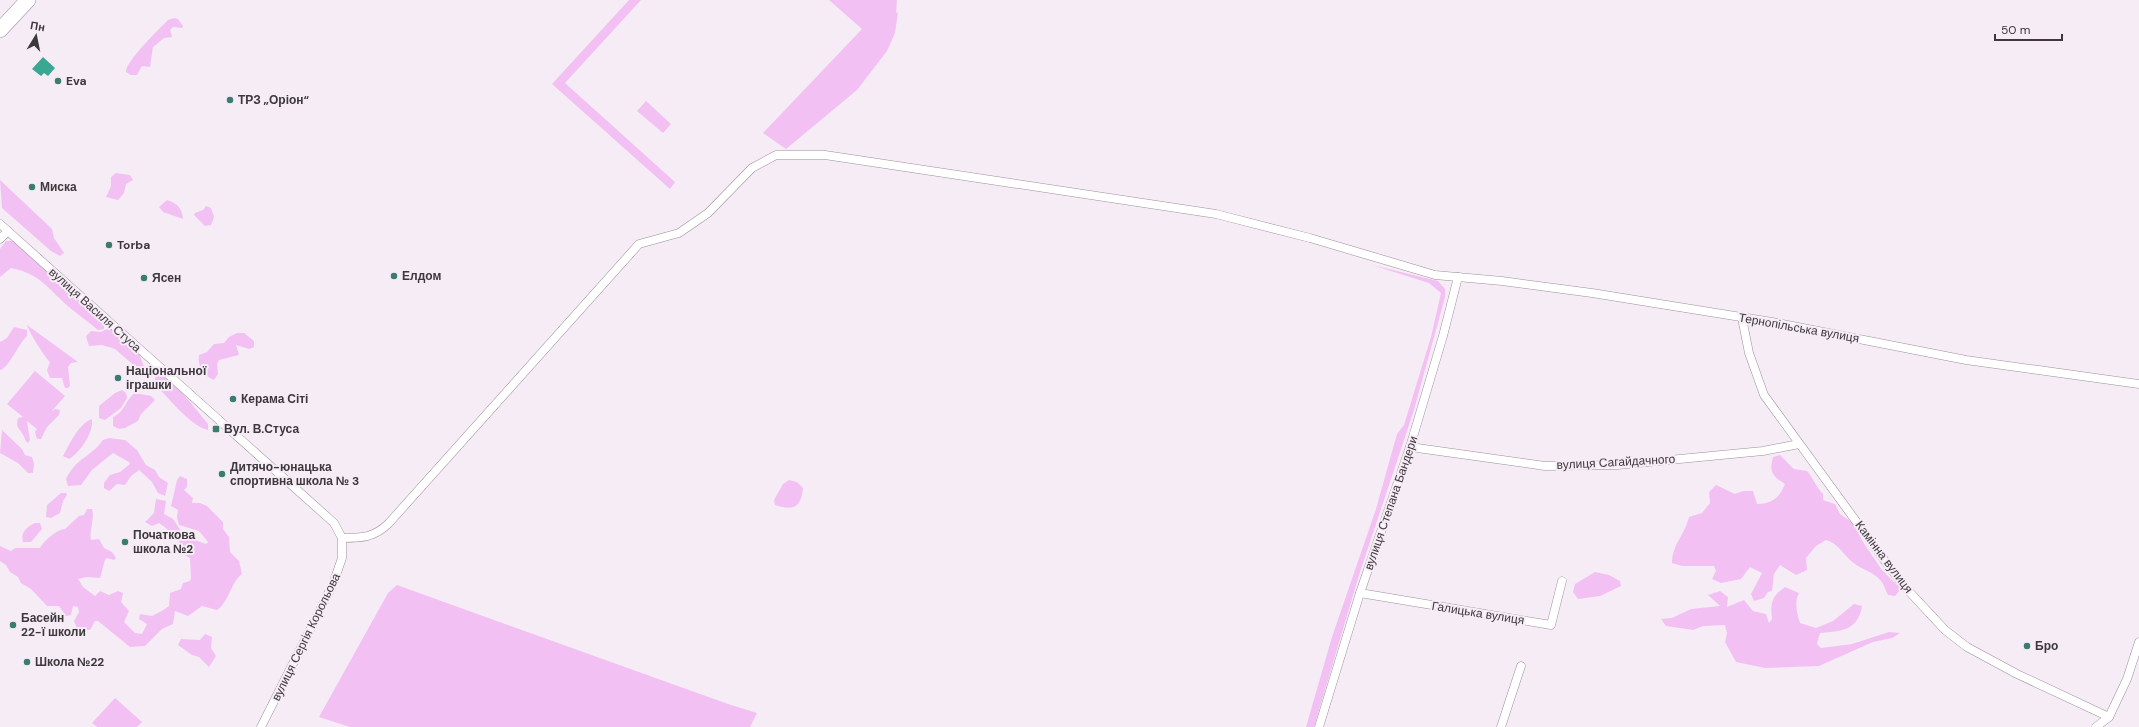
<svg xmlns="http://www.w3.org/2000/svg" width="2139" height="727" font-family="'DM Sans',sans-serif">
	<style>
		.green { fill: #f3c0f3 }
		.water { fill: #3aa792 }
		.lines { fill: none; stroke-linecap: round; stroke-linejoin: round }
		.street-casing { stroke: #9a919a; stroke-width: 9 }
		.highway-casing { stroke: #9a919a; stroke-width: 16 }
		.street { stroke: #fff; stroke-width: 8 }
		.highway { stroke: #fff; stroke-width: 15 }
		.poi-dot { fill: #3a7d6f; stroke: #f6ecf6; stroke-width: 1.5 }
		.labels { text-anchor: middle; stroke-width: 4; stroke-linejoin: round; paint-order: stroke }
		.poi-label { font-size: 12px; font-weight: bold; fill: #3c383c; stroke: #f6ecf6; text-anchor: start }
		.street-label { font-size: 12px; fill: #3c383c; stroke: #f6ecf6 }
	</style>
	<rect width="100%" height="100%" fill="#f6ecf6"/>
	<!-- green -->
	<g class="green">
		<path d="M629,0H641L565,83L675,182L670,189L552,84Z"/>
		<path d="M829,0H897L896,13L898,12L895,33L887,51L857,90L786,149L763,133L862,29Z"/>
		<path d="M174,18L178,19L183,26L182,28L173,27L170,30L172,37L164,38L153,47L150,67L142,66L137,75H131L126,72C125,62 159,29 168,20Z"/>
		<path d="M646,101L671,124L663,133L637,111Z"/>
		<path d="M116,173L130,175L133,180L126,184L124,193L118,200L106,197L111,186V177Z"/>
		<path d="M0,180L52,229L54,238L64,253L60,256L51,251L2,208Z"/>
		<path d="M167,200C177,203 182,208 183,219L163,212L159,207Z"/>
		<path d="M206,206L211,208L214,217L211,225L205,226L194,215L195,213L203,210Z"/>
		<path d="M6,241H13L104,322V329L98,330C89,322 78,315 69,307C47,288 41,274 11,268L0,277V249Z"/>
		<path d="M1372,265L1438,281L1445,289V297L1414,410L1360,572L1314,727H1306L1332,637L1376,509L1397,434L1404,425L1431,337L1441,293L1429,283Z"/>
		<path d="M27,325L78,362L71,363L68,367L70,386L68,388H65L62,378H50L47,370L50,362C44,356 29,332 27,325Z"/>
		<path d="M14,327L27,330V336C18,344 9,368 0,370V342L7,338Z"/>
		<path d="M107,329L114,330L139,353L146,373H143L115,349L102,345L89,346L86,336L91,331L101,332Z"/>
		<path d="M237,333H244L254,341V347L249,349L236,345L239,355L219,360L217,364L218,374L214,380C204,376 197,366 199,355L207,352L214,344L224,343L229,337Z"/>
		<path d="M35,371L65,396L51,412L55,409L60,410L59,415L47,427L41,439H37L35,432L37,429L27,421L30,440L28,443C24,440 26,439 23,435C20,428 15,428 18,418L23,417L7,404Z"/>
		<path d="M159,375C174,379 197,411 208,424V430C191,427 166,395 154,383L156,376Z"/>
		<path d="M122,390L126,393L127,398L121,408L105,420L99,418V406L115,393Z"/>
		<path d="M135,393L151,396L155,400L141,414L138,421L125,428L119,429L113,426V417C125,412 125,400 135,393Z"/>
		<path d="M92,419C94,432 80,453 69,459L63,456C70,444 78,424 92,419Z"/>
		<path d="M2,430L22,449L25,455L32,457L34,464L33,473H28L18,463L0,453Z"/>
		<path d="M109,438L125,440L137,450L146,465L155,470L159,477L168,483L165,496L158,493L152,482L139,470L131,476L125,485L117,484L109,491L104,488V483L110,475L120,472L130,464L129,462L113,453L92,470L81,485L68,486L66,479C76,458 92,456 103,440Z"/>
		<path d="M1780,455L1794,469L1807,471C1814,479 1816,487 1823,494V500L1835,504L1840,514L1853,523L1863,542L1882,570L1901,589L1895,596L1888,595C1886,591 1884,585 1881,581C1873,571 1859,569 1850,560C1842,552 1837,543 1826,540L1816,546L1806,558L1807,570L1796,575L1780,565L1774,574L1772,591L1768,592L1764,598L1754,601L1751,594L1762,573L1750,567L1741,579L1721,583L1712,579L1716,571L1714,566H1682L1672,563C1672,545 1684,536 1689,517L1702,513L1710,503L1709,492L1716,485L1735,494L1743,491H1753L1757,504C1773,503 1779,498 1785,484C1772,476 1769,472 1773,457Z"/>
		<path d="M180,476L187,479V487L184,490L193,498L192,503H200L207,506L223,522V529L229,537L230,552L239,561L242,574C230,583 230,601 217,610L202,606L188,616L175,611L173,624L162,629L145,646L130,647L98,621H95L90,630H78L74,621L79,612L78,607L73,606L71,615L66,616L59,606H47L31,589L21,583L18,577L10,572L6,565L0,561V546L11,551L15,548H40C44,541 57,529 65,529L79,516L84,515L87,509H92C95,520 89,529 91,540L99,539L104,548L112,552L116,558L114,560L107,558L105,560C103,566 102,572 100,578L87,577L78,579L83,587L95,596L100,591L109,595L118,591L123,593L121,602L129,611L124,622L135,633L142,634L147,624L139,619L140,614L152,616C158,613 164,610 169,606L170,593L181,589L183,583L190,581L191,578L190,558L185,555C186,545 167,528 159,523L152,526L145,522L154,513L156,499L166,501L164,514L173,519L181,531L188,534L195,540L206,544L208,542L199,531L179,525L177,517L178,510L171,506L177,480Z"/>
		<path d="M789,480L797,482L803,488C801,508 793,511 775,505L774,500L783,484Z"/>
		<path d="M61,493H66L67,495L63,501L60,513L51,518L46,517L47,505Z"/>
		<path d="M35,523H40L42,529L31,542H23C20,532 27,527 35,523Z"/>
		<path d="M1595,572L1609,575L1620,581L1621,586L1600,596L1578,599L1573,592L1575,584Z"/>
		<path d="M397,585L728,704L757,713L750,727H350L319,717L388,593Z"/>
		<path d="M1785,587L1799,593C1794,602 1797,614 1800,623L1816,628L1833,621L1854,604L1862,606C1858,631 1841,631 1820,633L1817,644L1821,648L1852,644L1889,632L1900,633L1892,638L1873,642L1819,666L1765,668L1736,662L1725,642L1727,633L1725,625L1703,626L1693,630L1666,626L1661,619L1672,618L1691,609L1720,606L1708,595L1720,591L1728,597L1727,607L1744,600L1753,611L1766,614L1769,623L1772,619C1770,603 1772,596 1785,587Z"/>
		<path d="M205,634L212,637L211,648L216,656L209,667L199,657L192,655L178,645L181,639L200,640Z"/>
		<path d="M115,698L142,722L137,727H97L92,723Z"/>
	</g>
	<!-- water -->
	<path class="water" d="M43,57L55,68L48,76L44,73L41,76L32,69Z"/>
	<g class="lines">
		<defs>
			<g id="street">
				<path d="M0,224L334,523L342,538V558L333,584L261,727"/>
				<path d="M0,239L8,231"/>
				<path d="M1742,318L1749,353L1764,395L1885,561L1904,586L1945,630L1967,647L2017,674L2109,717"/>
				<path d="M1410,447L1545,466L1617,465L1763,451L1799,444"/>
				<path d="M342,538C361,538 374,538 389,523L639,244L679,233L708,213L752,168L776,155H825L1216,214L1310,238L1435,275L1502,281L1592,293L1772,322L1966,360L2139,384"/>
				<path d="M1360,593L1551,625L1562,581"/>
				<path d="M1319,727L1360,593L1410,447L1443,336L1458,277"/>
				<path d="M1501,727L1521,666"/>
				<path d="M2096,727L2109,717L2127,679L2139,642"/>
			</g>
			<path id="highway" d="M0,30L28,0"/>
		</defs>
		<!-- street casing -->
		<use href="#street" class="street-casing"/>
		<!-- highway casing -->
		<use href="#highway" class="highway-casing"/>
		<!-- street -->
		<use href="#street" class="street"/>
		<!-- highway -->
		<use href="#highway" class="highway"/>
	</g>
	<!-- markers -->
	<g class="poi-dot">
		<circle cx="58" cy="81" r="4"/>
		<circle cx="230" cy="100" r="4"/>
		<circle cx="32" cy="187" r="4"/>
		<circle cx="109" cy="245" r="4"/>
		<circle cx="394" cy="276" r="4"/>
		<circle cx="144" cy="278" r="4"/>
		<circle cx="118" cy="378" r="4"/>
		<circle cx="233" cy="399" r="4"/>
		<rect x="212" y="425" width="8" height="8" rx="2"/>
		<circle cx="222" cy="474" r="4"/>
		<circle cx="125" cy="542" r="4"/>
		<circle cx="13" cy="625" r="4"/>
		<circle cx="2027" cy="646" r="4"/>
		<circle cx="27" cy="662" r="4"/>
	</g>
	<g class="labels">
		<!-- poi labels -->
		<g class="poi-label">
			<text x="66" y="85">Eva</text>
			<text x="238" y="104">ТРЗ „Оріон“</text>
			<text x="40" y="191">Миска</text>
			<text x="117" y="249">Torba</text>
			<text x="402" y="280">Елдом</text>
			<text x="152" y="282">Ясен</text>
			<text x="126" y="375">Національної<tspan x="126" dy="14">іграшки</tspan></text>
			<text x="241" y="403">Керама Сіті</text>
			<text x="224" y="433">Вул. В.Стуса</text>
			<text x="230" y="471">Дитячо-юнацька<tspan x="230" dy="14">спортивна школа № 3</tspan></text>
			<text x="133" y="539">Початкова<tspan x="133" dy="14">школа №2</tspan></text>
			<text x="21" y="622">Басейн<tspan x="21" dy="14">22-ї школи</tspan></text>
			<text x="2035" y="650">Бро</text>
			<text x="35" y="666">Школа №22</text>
		</g>
		<!-- street labels -->
		<g class="street-label">
			<text transform="translate(95 310) rotate(42)" y="4">вулиця Василя Стуса</text>
			<text transform="translate(1799 328) rotate(10)" y="4">Тернопільська вулиця</text>
			<text transform="translate(1616 462) rotate(-3)" y="4">вулиця Сагайдачного</text>
			<text transform="translate(1391 503) rotate(-71)" y="4">вулиця Степана Бандери</text>
			<text transform="translate(1884 557) rotate(53)" y="4">Камінна вулиця</text>
			<text transform="translate(1478 613) rotate(9)" y="4">Галицька вулиця</text>
			<text transform="translate(306 637) rotate(-64)" y="4">вулиця Сергія Корольова</text>
		</g>
	</g>
	<!-- north arrow -->
	<g transform="translate(36 36) rotate(10)" stroke="#f6ecf6" stroke-width="3" paint-order="stroke">
	<path d="M0-3L7 15L0 10L-7 15Z" fill="#3c383c"/>
	<text y="-6" font-size="11" font-weight="bold" text-anchor="middle" fill="#3c383c">Пн</text>
	</g>
	<!-- scale -->
	<path d="M1995 34v6h67v-6" fill="none" stroke="#3c383c" stroke-width="2"/>
	<text x="2001" y="34" font-size="12" fill="#3c383c" stroke="#f6ecf6" stroke-width="3" paint-order="stroke">50 m</text>
</svg>
